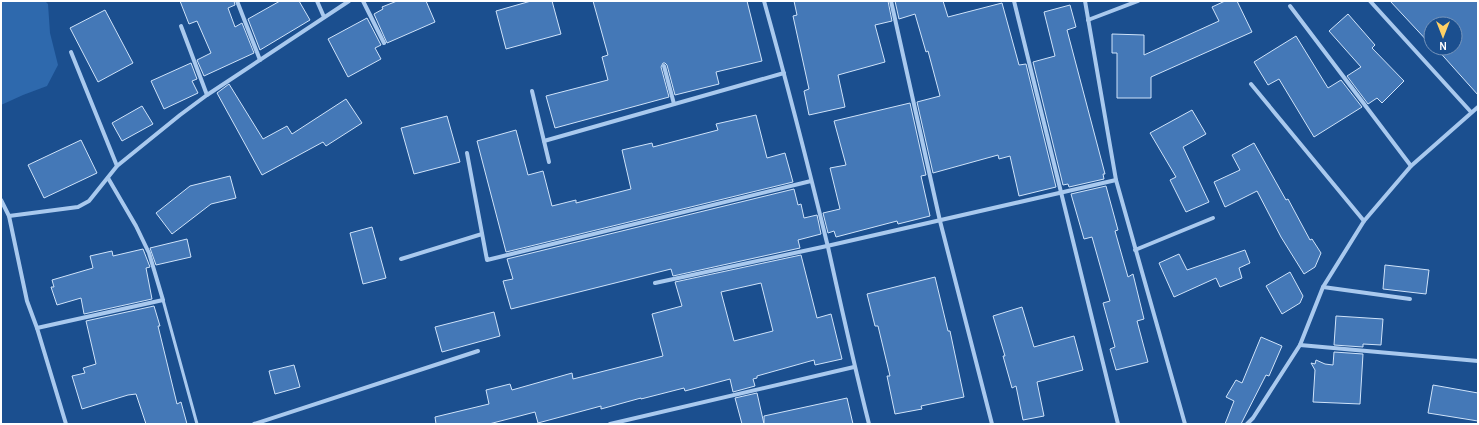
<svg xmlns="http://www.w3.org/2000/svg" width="1479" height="425" font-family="Karla,sans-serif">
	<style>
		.green { fill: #2e69ad }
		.building { fill: #4478b7; stroke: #cfe3fa; fill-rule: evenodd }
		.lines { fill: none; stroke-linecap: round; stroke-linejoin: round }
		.service { stroke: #a9c9ee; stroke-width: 3 }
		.minor { stroke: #a9c9ee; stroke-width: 4 }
	</style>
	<rect width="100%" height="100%" fill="#1b4f8f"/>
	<!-- green -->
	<path class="green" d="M1,1H45L48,4L50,33L58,65L47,86L23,95L1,105Z"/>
	<!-- building -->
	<g class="building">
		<path d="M180,1H234L235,5L228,8L235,27L242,23L254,53L204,76L197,60L211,53L197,21L189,24Z"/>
		<path d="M280,1H299L310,20L260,50L248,19Z"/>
		<path d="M397,1H426L435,22L387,43L374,14L383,9L382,7Z"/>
		<path d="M531,1H552L561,34L506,49L496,11Z"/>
		<path d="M593,1H747L762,61L716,72L719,84L675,95L667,65L665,63H663L661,67L669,97L555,128L546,96L608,80L602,57L608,55Z"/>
		<path d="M794,1H888L892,21L875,25L885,62L838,75L845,107L809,115L804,91L809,89L793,16L797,15Z"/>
		<path d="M895,1H943L948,17L1002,3L1019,65L1026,64L1056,187L1019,196L1010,156L999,159L998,155L933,173L917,102L940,96L928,51L926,52L915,14L899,19Z"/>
		<path d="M1225,1H1237L1252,32L1151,77V98H1117V53H1112V34L1144,35V55L1219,21L1212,7Z"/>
		<path d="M1390,1H1478V95L1436,48H1455V24H1431V45Z"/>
		<path d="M1070,5L1076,27L1067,30L1105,174H1103L1104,179L1069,187L1068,184L1063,185L1033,62L1055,56L1044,12Z"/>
		<path d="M105,10L133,63L98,82L70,28Z"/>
		<path d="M1348,14L1375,45L1372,48L1404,81L1382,103L1377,98L1368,104L1347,76L1361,67L1329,31Z"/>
		<path d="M367,18L381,45L375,48L381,59L348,77L328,39Z"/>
		<path d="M1296,36L1328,88L1341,80L1362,107L1314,137L1279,79L1268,85L1254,62Z"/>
		<path d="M191,63L197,79L192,81L198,93L164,109L151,81Z"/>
		<path d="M229,84L263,139L287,126L292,134L346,99L362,123L326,146L323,142L262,175L217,93Z"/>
		<path d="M910,103L926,175L921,176L930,216L898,224L897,221L836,237L834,231L828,233L823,213L840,209L830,168L846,165L834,121Z"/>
		<path d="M142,106L153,124L122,141L112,123Z"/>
		<path d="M1192,110L1206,134L1183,147L1209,202L1186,212L1170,180L1176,177L1150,133Z"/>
		<path d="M756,115L767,158L785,153L793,182L506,252L477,141L516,130L528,175L543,171L552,206L576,200V203L631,189L622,150L652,143L653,147L718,130L716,124Z"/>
		<path d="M447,116L460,162L414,174L401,128Z"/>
		<path d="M81,140L97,173L44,198L28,165Z"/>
		<path d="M1254,143L1286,200L1288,199L1310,240L1312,239L1321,253L1315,267L1304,274L1281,237L1257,191L1225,207L1214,182L1240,170L1232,155Z"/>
		<path d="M230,176L236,198L211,204L172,234L156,213L190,186Z"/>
		<path d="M1106,186L1118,230L1115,231L1128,277L1133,274L1144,319L1137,321L1148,362L1116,370L1110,349L1115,347L1103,303L1110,301L1092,237L1084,239L1071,194Z"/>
		<path d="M794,189L798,205L801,204L804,218L817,215L821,234L798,240L800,248L673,276L671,269L511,309L503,281L513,279L507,259Z"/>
		<path d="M372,227L386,278L363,284L350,233Z"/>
		<path d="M187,239L191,257L156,265L150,248Z"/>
		<path d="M143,249L150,267L146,268L152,299L84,314L81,298L57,305L51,287H54L52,280L93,268L90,256L112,251L113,256Z"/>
		<path d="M1245,250L1250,263L1239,268L1242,278L1220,287L1216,278L1174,297L1159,263L1179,254L1187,270Z"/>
		<path d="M801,255L817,318L831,314L842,359L815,365L814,360L757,376V378L753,379L755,386L733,392L730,379L685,391L684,388L641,399V398L601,409V406L538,423L535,412L489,424H436L435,417L489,404L486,390L510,384L512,390L572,373L573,379L663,356L652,314L682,306L675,282ZM761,283L773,331L734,341L721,292Z"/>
		<path d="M1385,265L1429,270L1426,294L1383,289Z"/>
		<path d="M1290,272L1303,296L1300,303L1282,314L1266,286Z"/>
		<path d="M935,277L948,331H950L964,397L921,406L922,409L895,414L887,376H890L878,326H875L867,294Z"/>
		<path d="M154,306L160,326H158L177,404L181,402L187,424H146L136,394L128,395L82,409L72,376L85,373L83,368L96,364L86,321Z"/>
		<path d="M1022,307L1034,347L1074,336L1083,370L1037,382L1044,416L1023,420L1016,386L1012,388L1003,356H1005L993,316Z"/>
		<path d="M494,312L500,336L442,352L435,327Z"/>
		<path d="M1336,316L1383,319L1381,345L1363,344V347L1334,345Z"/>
		<path d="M1261,337L1282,346L1269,376L1266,375L1241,424H1225L1234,401L1226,397L1236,380L1242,383Z"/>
		<path d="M1334,352L1363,354L1360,404L1313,402L1315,370L1311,363L1315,364L1316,360L1325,364L1333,365Z"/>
		<path d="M294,365L300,387L275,394L269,371Z"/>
		<path d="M1433,385L1478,393V421L1428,413Z"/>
		<path d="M757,393L764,424H742L735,398Z"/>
		<path d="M847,398L853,424H764V416Z"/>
	</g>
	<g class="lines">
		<!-- service -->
		<path class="service" d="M163,300L197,424"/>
		<!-- minor -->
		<g class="minor">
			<path d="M237,1L260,60"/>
			<path d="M317,1L324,17"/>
			<path d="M363,1L384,43"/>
			<path d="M764,1C787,83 808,165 828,247C841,306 854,365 869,424"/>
			<path d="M891,1L940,221L992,424"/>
			<path d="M1014,1L1118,424"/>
			<path d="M1085,1L1116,180L1185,424"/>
			<path d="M1370,1L1471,112"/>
			<path d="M1290,6L1411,166"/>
			<path d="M1088,20L1138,1"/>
			<path d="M181,26L207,95"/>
			<path d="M71,52L117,166"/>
			<path d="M664,66L674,104"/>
			<path d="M1251,84L1364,221"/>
			<path d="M532,91L549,162"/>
			<path d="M544,141L784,73"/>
			<path d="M467,153L487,260L811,181"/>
			<path d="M1,200L9,216L27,301L37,328L66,424"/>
			<path d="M9,216L78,207L89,201L117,166L180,115L207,95L349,1"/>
			<path d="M1135,250L1213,218"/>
			<path d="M401,259L482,234"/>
			<path d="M655,283L827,246L1116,180"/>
			<path d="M1323,287L1410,299"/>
			<path d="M37,328L163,300L149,253L136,226L108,178"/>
			<path d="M1300,345L1478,361"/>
			<path d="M254,424L478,351"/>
			<path d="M610,424L854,367"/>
			<path d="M1247,424L1253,418L1300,345L1323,287L1364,221L1411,166L1478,107"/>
		</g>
	</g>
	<!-- border -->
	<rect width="1479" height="425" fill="none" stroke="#ffffff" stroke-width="4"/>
	<!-- north arrow -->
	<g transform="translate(1443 36) rotate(180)"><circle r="19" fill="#1b4f8f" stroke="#7695bc"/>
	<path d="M0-3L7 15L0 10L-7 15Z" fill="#ffd166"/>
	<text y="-6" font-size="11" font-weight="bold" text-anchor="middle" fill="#ffffff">N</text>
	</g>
</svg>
